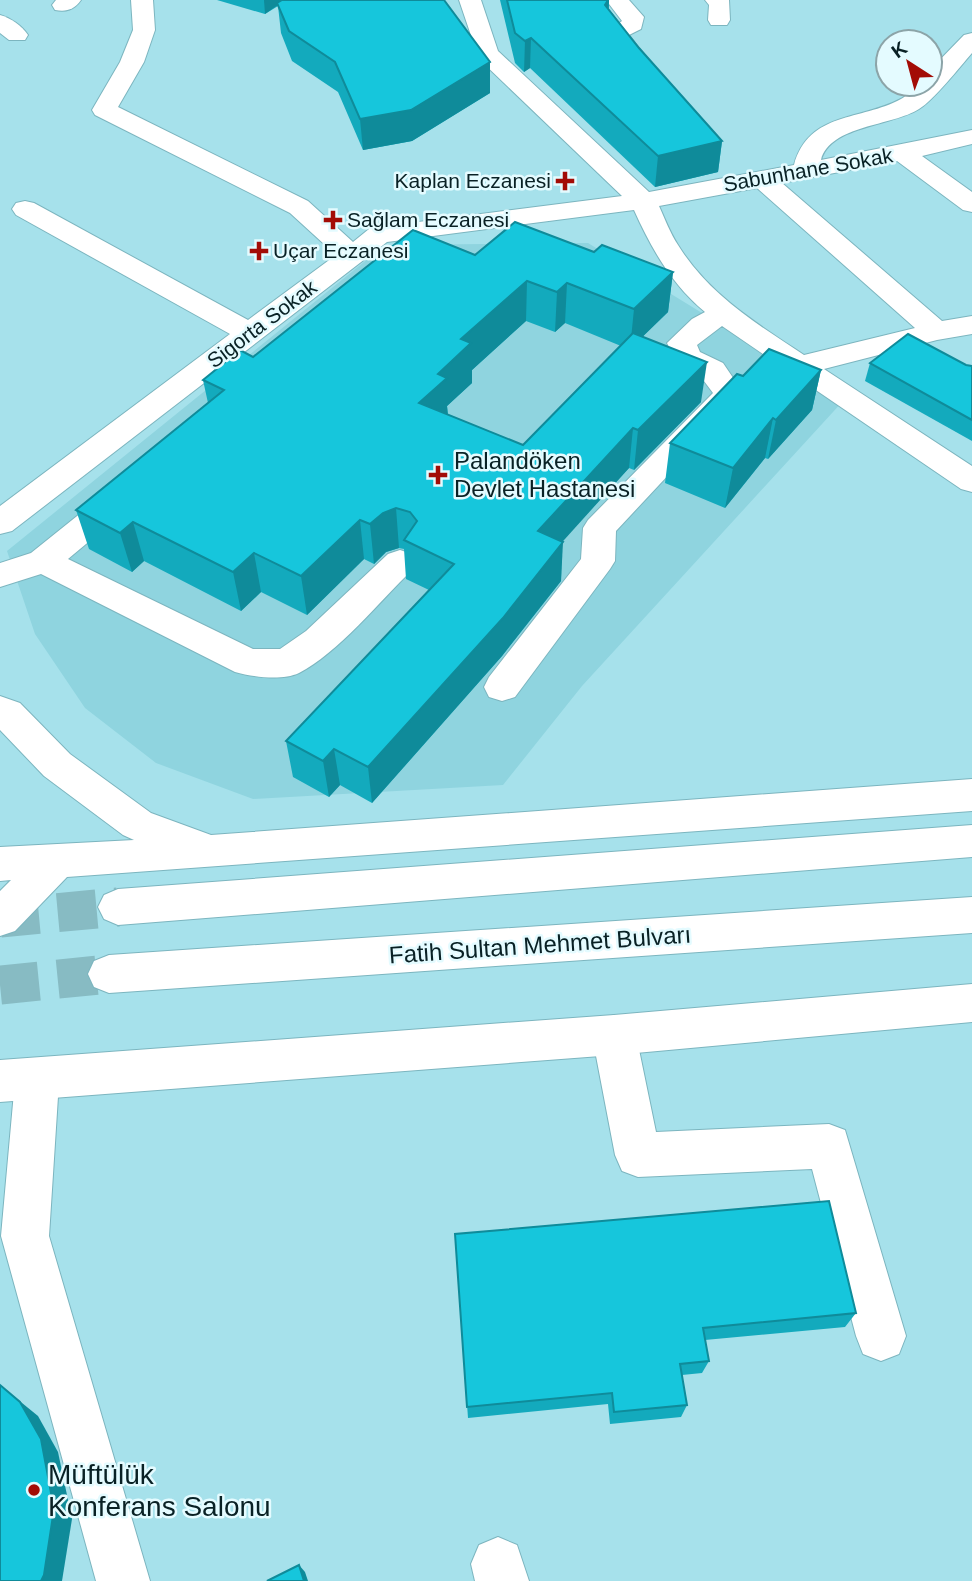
<svg xmlns="http://www.w3.org/2000/svg" width="972" height="1581" font-family="Arial,sans-serif">
	<style>
		.built { fill: #8fd4df }
		.lines { fill: none; stroke-linecap: round; stroke-linejoin: round }
		.highway-tunnel { stroke: #87bbc3; stroke-width: 39; stroke-dasharray: 39 19; stroke-linecap: butt }
		.minor-casing { stroke: #7cb5bf; stroke-width: 2 }
		.highway-casing { stroke: #7cb5bf; stroke-width: 2 }
		.minor { fill: #fff; fill-rule: evenodd }
		.highway { fill: #fff; fill-rule: evenodd }
		.wall { fill: #13aabd; fill-rule: evenodd }
		.shaded-wall { fill: #0f8b9a }
		.building { fill: #16c6dc; stroke: #0f8b9a; stroke-width: 2 }
		.poi-dot { fill: #a30c06; stroke: #e4fbff; stroke-width: 2.5 }
		.labels { text-anchor: middle; stroke-width: 5; stroke-linejoin: round; paint-order: stroke }
		.far-street-label { font-size: 21px; fill: #092125; stroke: #e4fbff }
		.far-poi-label { font-size: 21px; fill: #092125; stroke: #e4fbff; text-anchor: start }
		.poi-label { font-size: 24px; fill: #092125; stroke: #e4fbff; text-anchor: start }
		.street-label { font-size: 24px; fill: #092125; stroke: #e4fbff }
		.near-poi-label { font-size: 28px; fill: #092125; stroke: #e4fbff; text-anchor: start }
	</style>
	<rect width="100%" height="100%" fill="#a6e1eb"/>
	<!-- built -->
	<path class="built" d="M588,243L844,400L582,686L503,785L253,799L156,763L85,708L35,634L7,551L385,245Z"/>
	<g class="lines">
		<!-- highway-tunnel -->
		<g class="highway-tunnel">
			<path d="M0,918L118,907"/>
			<path d="M0,985L109,974"/>
		</g>
		<defs>
			<g id="minor">
				<path d="M56,0H81C74,10 66,12 55,10L52,5Z"/>
				<path d="M131,0H153L155,30L144,62L118,107L308,201L353,242L369,229L379,227L622,196L479,59L459,0H481L498,51L649,192L794,165C809,111 861,121 901,99C907,96 912,89 917,84H930V70L964,35L972,33V53C959,68 934,100 919,109C893,126 830,125 821,160L972,130V144L922,156L972,192V212L963,210L897,161L782,183L942,321L972,316V334L937,340L824,369L972,466V492L961,489L722,326L697,345L700,352L723,363L744,394L616,531L615,561L610,569L515,697L502,701L489,697L484,687L489,677L581,559L583,528L588,520L713,393L701,377L677,363L667,343L692,319L705,312C672,285 651,248 634,210L387,242L12,531L0,534V506L230,334L16,215L12,209L16,203L25,201L34,203L248,320L336,255L290,213L95,115L92,110L120,62L133,30ZM757,188L915,328L804,355C757,324 708,294 678,245C670,233 665,219 659,206Z"/>
				<path d="M606,0H629L644,17L641,29L629,35L654,67L650,72H634L605,33L622,21Z"/>
				<path d="M705,0H729L730,20L727,25H711L708,20L709,5Z"/>
				<path d="M0,15C11,18 22,26 28,35L25,40H9L0,33Z"/>
				<path d="M123,485L134,488L139,496L134,504L68,559L253,649H280L306,631L388,554L400,550L412,554L417,562L412,570C381,600 337,654 299,673C282,681 253,677 235,672L41,574L0,587V563L31,553L112,488Z"/>
				<path d="M614,1015L629,1021L636,1035L656,1132L829,1124L845,1130L906,1336L899,1354L881,1361L863,1354L856,1336L812,1169L638,1177L622,1171L615,1155L592,1035L599,1021Z"/>
				<path d="M37,1060L53,1066L59,1081L49,1236L150,1581H96L1,1236L15,1081L21,1066Z"/>
				<path d="M498,1537L517,1545L529,1581H475L471,1564L479,1545Z"/>
			</g>
			<g id="highway">
				<path d="M0,696L20,703L70,754L151,813L211,835L972,779V811L67,877L15,931L0,936V891L11,880L0,881V847L134,840L123,835L44,776L0,730Z"/>
				<path d="M972,825V857L118,925L104,919L98,907L104,895L118,889Z"/>
				<path d="M972,897V933L109,993L94,987L88,974L94,961L109,955Z"/>
				<path d="M972,984V1022L614,1055L0,1102V1060L614,1015Z"/>
			</g>
		</defs>
		<!-- minor casing -->
		<use href="#minor" class="minor-casing"/>
		<!-- highway casing -->
		<use href="#highway" class="highway-casing"/>
		<!-- minor -->
		<use href="#minor" class="minor"/>
		<!-- highway -->
		<use href="#highway" class="highway"/>
	</g>
	<!-- wall -->
	<g class="wall">
		<path d="M217,0H442L490,93L412,141L363,150L338,92L292,61L281,33L278,6L265,14Z"/>
		<path d="M500,0H609V9L639,48L722,141L718,172L655,187L530,68L524,72L515,63Z"/>
		<path d="M594,252L673,272L668,312L642,337L701,402L634,470L629,468L562,541L561,581L502,656L372,803L340,785L329,797L293,777L286,741L429,590L406,579L404,549L399,548L386,552L374,564L364,559L307,615L261,592L241,611L144,561L132,572L89,549L76,510L208,403L203,380L475,255ZM526,321L555,332L565,323L621,346L523,445L448,415L447,406L472,383V370Z"/>
		<path d="M870,363L972,366V441L865,381Z"/>
		<path d="M821,370L812,410L768,459L765,458L725,508L665,483L670,443Z"/>
		<path d="M455,1234L856,1313L845,1327L705,1340L709,1361L702,1373L682,1375L687,1405L681,1417L610,1424L608,1404L468,1418Z"/>
	</g>
	<!-- shaded-wall -->
	<g class="shaded-wall">
		<path d="M264,0H285L265,14Z"/>
		<path d="M608,0H609L607,28L605,5Z"/>
		<path d="M531,38L530,68L524,72L525,41Z"/>
		<path d="M490,62V93L412,141L363,150L360,119Z"/>
		<path d="M722,141L718,172L655,187L658,156Z"/>
		<path d="M673,272L668,312L630,349L634,309Z"/>
		<path d="M527,281L526,321L472,370V383L447,406L448,417L419,403L461,339Z"/>
		<path d="M567,283L565,323L555,332L557,292Z"/>
		<path d="M707,362L701,402L634,470L638,430Z"/>
		<path d="M821,370L812,410L768,459L776,420Z"/>
		<path d="M773,418L765,458L725,508L733,468Z"/>
		<path d="M633,428L629,468L537,570L538,531Z"/>
		<path d="M396,508L399,548L386,552L374,564L370,524L383,513Z"/>
		<path d="M360,520L364,559L307,615L301,576Z"/>
		<path d="M133,522L144,561L132,572L120,533Z"/>
		<path d="M563,542L561,581L502,656L372,803L368,767Z"/>
		<path d="M254,553L261,592L241,611L233,572Z"/>
		<path d="M334,749L340,785L329,797L323,761Z"/>
		<path d="M0,1385L38,1416L58,1452L72,1519L62,1581H41Z"/>
		<path d="M299,1565L305,1572L308,1581H304Z"/>
	</g>
	<!-- building -->
	<g class="building">
		<path d="M282,0H444L490,62L411,110L360,119L335,62L289,31L277,3Z"/>
		<path d="M507,0H608L605,5L639,48L722,141L658,156L531,38L525,41L515,33Z"/>
		<path d="M515,222L594,252L602,245L673,272L634,309L567,283L557,292L527,281L461,339L471,343L438,374L447,378L419,403L523,445L633,333L707,362L638,430L633,428L538,531L563,542L503,618L368,767L334,749L323,761L286,741L454,564L404,540L417,521L410,512L396,508L383,513L370,524L360,520L301,576L254,553L233,572L133,522L120,533L76,510L224,390L203,380L240,350L253,357L413,230L475,255Z"/>
		<path d="M908,334L966,365L972,366V420L870,363Z"/>
		<path d="M769,349L821,370L776,420L773,418L733,468L670,443L737,374L743,376Z"/>
		<path d="M829,1201L856,1313L703,1328L709,1361L680,1364L687,1405L614,1412L612,1393L467,1407L455,1234Z"/>
		<path d="M0,1385L20,1402L41,1439L54,1509L44,1575L41,1581H0Z"/>
		<path d="M299,1565L304,1581H267Z"/>
	</g>
	<!-- markers -->
	<g class="poi-dot">
		<path d="M561.5 170.5h7v7h7v7h-7v7h-7v-7h-7v-7h7z"/>
		<path d="M329.5 209.5h7v7h7v7h-7v7h-7v-7h-7v-7h7z"/>
		<path d="M255.5 240.5h7v7h7v7h-7v7h-7v-7h-7v-7h7z"/>
		<path d="M434.5 464.5h7v7h7v7h-7v7h-7v-7h-7v-7h7z"/>
		<circle cx="34" cy="1490" r="7"/>
	</g>
	<g class="labels">
		<!-- far-street labels -->
		<g class="far-street-label">
			<text transform="translate(808 170) rotate(-10)" y="7">Sabunhane Sokak</text>
			<text transform="translate(262 324) rotate(-37)" y="7">Sigorta Sokak</text>
		</g>
		<!-- far-poi labels -->
		<g class="far-poi-label">
			<text x="551" y="188" text-anchor="end">Kaplan Eczanesi</text>
			<text x="347" y="227">Sağlam Eczanesi</text>
			<text x="273" y="258">Uçar Eczanesi</text>
		</g>
		<!-- poi labels -->
		<g class="poi-label">
			<text x="454" y="469">Palandöken<tspan x="454" dy="28">Devlet Hastanesi</tspan></text>
		</g>
		<!-- street labels -->
		<g class="street-label">
			<text transform="translate(540 945) rotate(-4)" y="8">Fatih Sultan Mehmet Bulvarı</text>
		</g>
		<!-- near-poi labels -->
		<g class="near-poi-label">
			<text x="48" y="1484">Müftülük<tspan x="48" dy="32">Konferans Salonu</tspan></text>
		</g>
	</g>
	<!-- north arrow -->
	<g transform="translate(909 63) rotate(324)"><circle r="33" fill="#e4fbff" stroke="#8ca4a8" stroke-width="2"/>
	<path d="M0-5L12 26L0 18L-12 26Z" fill="#a30c06"/>
	<text y="-10" font-size="19" font-weight="bold" text-anchor="middle" fill="#092125">K</text>
	</g>
</svg>
